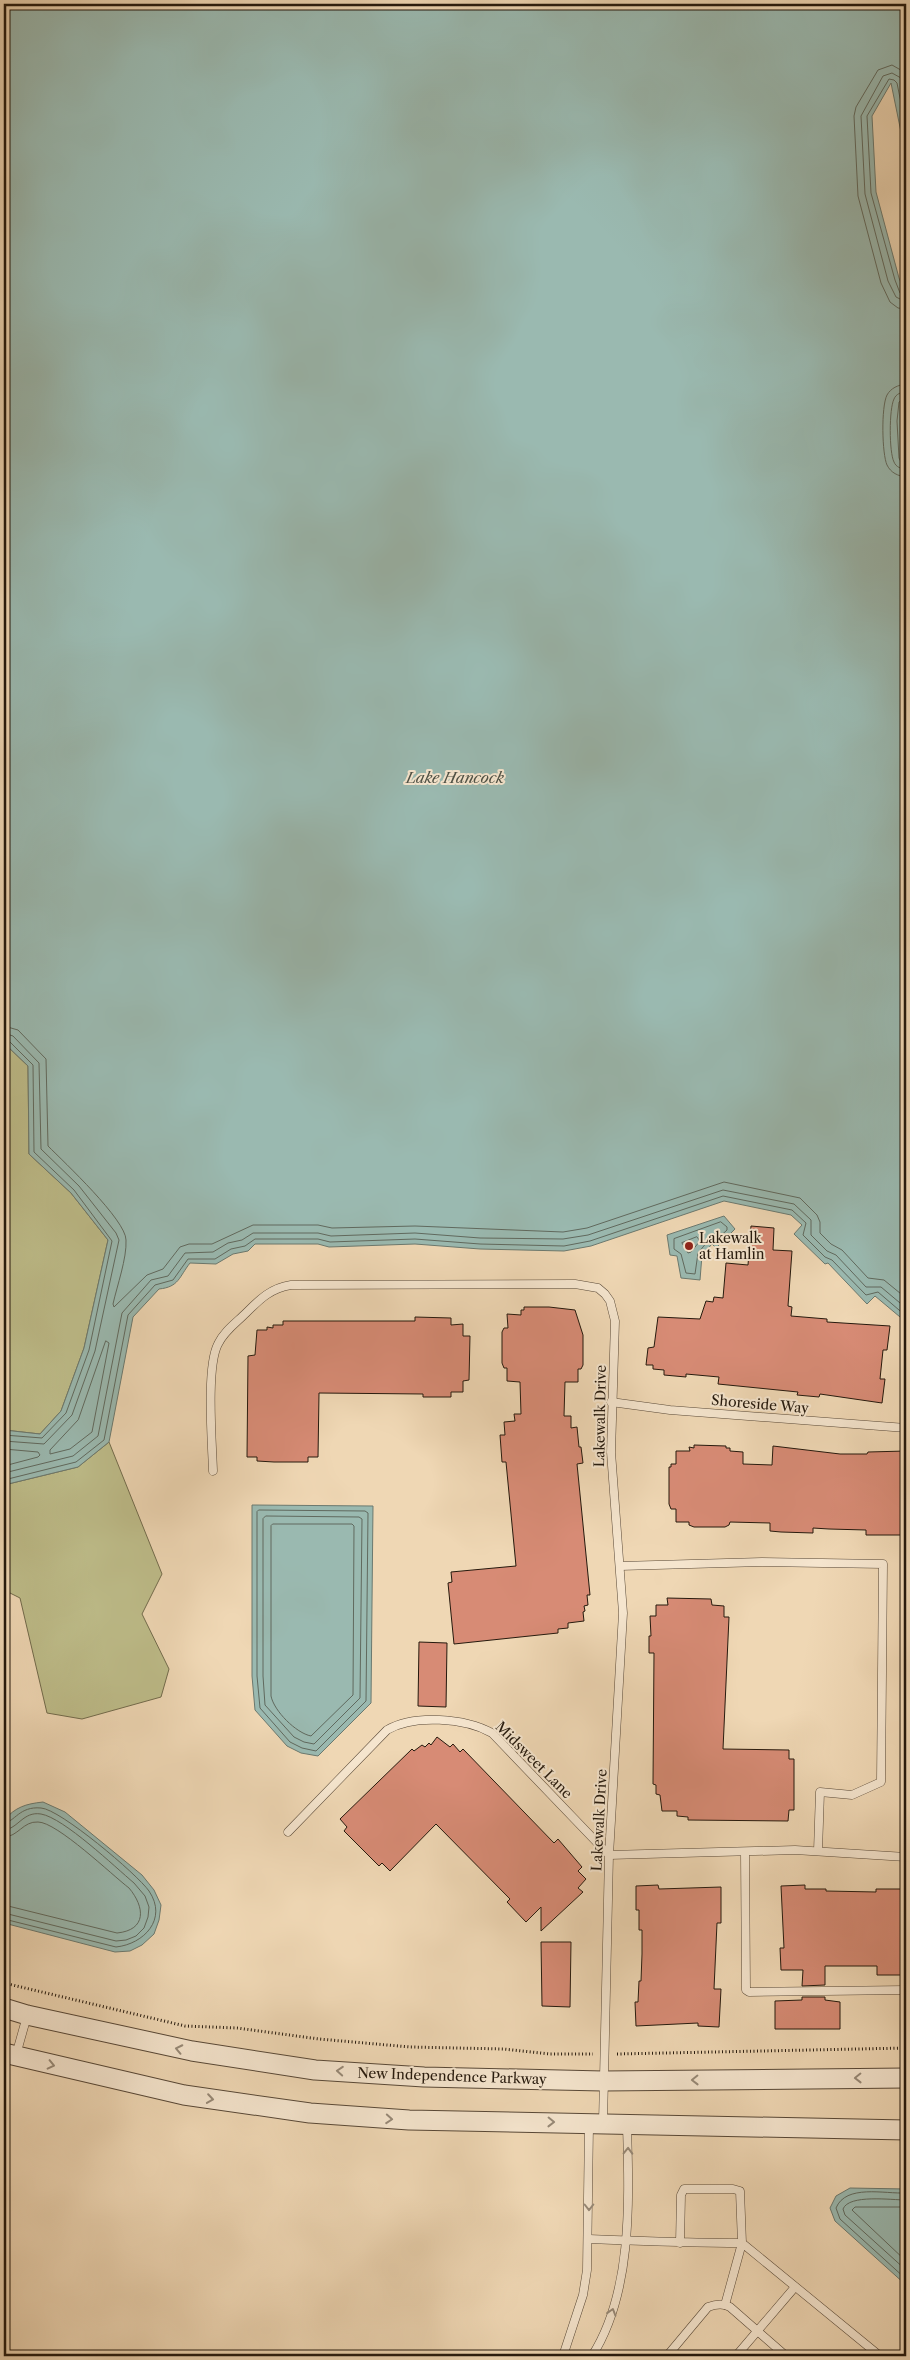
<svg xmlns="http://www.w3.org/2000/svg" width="910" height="2360" font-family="'Libre Caslon Text',serif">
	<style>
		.green { fill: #bebd8a; stroke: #726b4c }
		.water { fill: #9ab9b0; stroke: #6b796f }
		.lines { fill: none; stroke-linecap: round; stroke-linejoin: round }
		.shore { stroke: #60695e; stroke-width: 1 }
		.building { fill: #d78b75; stroke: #25190d }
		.service-casing { stroke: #584837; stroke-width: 9 }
		.tertiary-casing { stroke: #584837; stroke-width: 21 }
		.path { stroke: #25190d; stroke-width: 3; stroke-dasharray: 1 2.5; stroke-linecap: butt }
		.service { stroke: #f5e5ce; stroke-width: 8 }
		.tertiary { stroke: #f5e5ce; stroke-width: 19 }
		.oneway { stroke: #978977 }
		.poi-dot { fill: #8f2418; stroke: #f5e5ce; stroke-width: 2 }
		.labels { text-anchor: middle; stroke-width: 4; stroke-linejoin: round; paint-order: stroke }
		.poi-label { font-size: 14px; fill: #25190d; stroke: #f5e5ce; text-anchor: start }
		.street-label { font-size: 14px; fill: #25190d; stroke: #f5e5ce }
		.water-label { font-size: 15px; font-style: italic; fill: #4e5146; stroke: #f5e5ce }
	</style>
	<rect width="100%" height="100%" fill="#efd7b4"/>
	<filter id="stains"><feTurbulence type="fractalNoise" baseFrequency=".004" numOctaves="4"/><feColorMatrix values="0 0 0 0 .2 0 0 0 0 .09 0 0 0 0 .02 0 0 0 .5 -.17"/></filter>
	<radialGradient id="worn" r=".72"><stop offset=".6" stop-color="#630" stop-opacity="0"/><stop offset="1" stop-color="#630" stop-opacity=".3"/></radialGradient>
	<!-- green -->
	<g class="green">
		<path d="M4,1043L28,1066L29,1154L71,1193L108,1240L84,1348L61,1411L40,1434L4,1430Z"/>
		<path d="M109,1442L162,1574L142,1614L169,1669L161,1697L82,1719L47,1713L20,1598L4,1590V1485L78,1467Z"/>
	</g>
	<!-- water -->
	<g class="water">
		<path d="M4,4H906V129L902,137L891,83L872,116L876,192L899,278L906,296V377L902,421L906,514V1322L875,1296L867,1304L828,1263L825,1264L794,1234L802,1225L791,1215L724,1201L591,1246L564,1251L480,1249L415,1244L329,1247L318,1244H255L248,1251L233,1254L216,1264L190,1263C179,1277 179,1287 159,1289L133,1317L109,1442L78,1467L4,1485V1430L40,1434L61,1411L84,1348L108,1240L71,1193L29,1154L28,1066L4,1043Z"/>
		<path d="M724,1216L735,1229L716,1248L712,1244L702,1255L700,1280L681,1278L677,1256L670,1255L667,1235Z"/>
		<path d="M252,1505L373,1506L371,1703L318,1756L301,1753L287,1746L255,1710L252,1676Z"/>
		<path d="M43,1802L65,1812L142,1875L154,1890L161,1905L159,1920L154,1934L142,1945L130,1951L115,1952L4,1923V1820C16,1807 25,1804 43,1802Z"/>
		<path d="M850,2188L906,2189V2285L835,2221L830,2208L836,2196Z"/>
	</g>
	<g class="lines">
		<!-- shore -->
		<g class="shore">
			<path d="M906,73L892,65L878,70L856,107L854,116L858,196L881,283L890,302L898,308L906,309"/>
			<path d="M906,100L901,78L892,73L883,76L861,116L865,194L888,281L896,297L906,302"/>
			<path d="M906,128L897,83L894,80L889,79L867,116L871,193L895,280L900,293L906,295"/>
			<path d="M906,384C898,385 891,388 887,395C881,407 882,454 887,465C891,473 898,476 906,477"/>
			<path d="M906,392C901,392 896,394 894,399C889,409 889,452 894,462C896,467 901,469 906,469"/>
			<path d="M906,398L899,402L897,421L899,458L901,462L906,463"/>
			<path d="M4,1026L18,1030L46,1059L48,1146C64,1162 126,1220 126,1240C127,1258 117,1286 113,1304L114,1307L147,1275L163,1269L180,1247L189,1244H212L253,1225H318L332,1228L415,1226L563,1232L587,1228L724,1182L800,1198L817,1215L820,1222V1233L831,1244L842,1250L868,1278L884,1280L906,1298"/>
			<path d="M4,1033L13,1036L39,1063L41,1149L79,1186L116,1233L119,1240L95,1351L72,1415L44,1444L4,1441"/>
			<path d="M4,1040L9,1041L33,1065L34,1152L74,1190L112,1241L89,1350L66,1413L42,1438L4,1435"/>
			<path d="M721,1222L727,1227V1230L716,1240L708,1241L698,1253L695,1274L686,1273L681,1254L674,1249V1239Z"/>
			<path d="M697,1237L700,1241L691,1252L688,1253L682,1243Z"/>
			<path d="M106,1341L109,1343L92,1432L70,1449L50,1454V1450L78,1420Z"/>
			<path d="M4,1449L38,1452L40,1455L38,1457L4,1466"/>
			<path d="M4,1473L73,1456L98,1436L122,1313L151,1280L168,1276L185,1253L213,1252L228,1243L242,1240L253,1233H318L331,1236L415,1233L480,1238L563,1239L588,1235L723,1190L794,1204L811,1220V1235L827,1251L836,1255L866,1287H881L906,1308"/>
			<path d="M4,1480L76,1462L104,1440L128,1315L155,1285L173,1280L188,1259H215L231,1249L245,1246L255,1239H318L330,1242L415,1239L480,1244L564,1246L590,1241L723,1196L792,1210L806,1223L803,1235L825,1257L832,1260L866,1295L878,1292L906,1316"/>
			<path d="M259,1510L365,1511L368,1513L366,1701L316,1751L302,1748L290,1742L260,1708L257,1676V1512Z"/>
			<path d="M266,1516L359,1517L362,1519L360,1698L314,1744L304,1742L294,1737L265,1705L263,1676V1519Z"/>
			<path d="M273,1524H352L354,1526L353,1695L311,1736C296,1733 274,1711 271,1696V1526Z"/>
			<path d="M4,1823C15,1822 19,1806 41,1808C60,1809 137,1874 149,1891C168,1919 144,1944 116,1947L4,1919"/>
			<path d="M4,1830C18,1829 23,1811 41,1814C64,1818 115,1867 134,1883L145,1896L149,1907L148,1917L144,1928L136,1936L126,1940L116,1941L4,1913"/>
			<path d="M4,1837C18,1837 23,1821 38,1822C57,1822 112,1875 129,1888C145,1907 147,1930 117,1933L4,1905"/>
			<path d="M906,2193C884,2194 846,2184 836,2208L840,2219L906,2279"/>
			<path d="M906,2200C891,2200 849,2194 843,2209L845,2215L906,2270"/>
			<path d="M906,2207H855L852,2210L906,2261"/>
		</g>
	</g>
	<!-- building -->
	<g class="building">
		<path d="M751,1226L774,1228L773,1250L792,1251L788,1306L792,1307L791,1316L827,1319V1322L890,1326L887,1350H883L880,1379H885L882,1403L820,1394L819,1397L797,1395L798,1392L718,1384L719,1377L686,1374V1377L664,1375V1370L653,1369V1365H646L648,1348L654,1347L658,1317L700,1319L706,1301L713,1302L714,1297L723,1298L726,1263L748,1265Z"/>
		<path d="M524,1307H549L575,1310L583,1335V1365L581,1369H578V1382H565L564,1416H571V1428L577,1427L579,1447H581L583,1463L577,1464L590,1595H587L588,1605L584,1606L585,1611L583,1612L584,1621L568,1623V1628L558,1629V1633L454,1644L448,1583L452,1582L451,1572L516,1566L506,1462H502L500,1435H505L504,1422L515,1421L514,1414H521L520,1382L507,1381V1368H504L502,1363V1332L504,1328H508L507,1314L521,1315V1310H524Z"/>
		<path d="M415,1317L451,1318V1325L463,1324V1336H470L469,1380L463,1381V1392H451V1397H423V1394L319,1393L318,1457H308V1462H274L257,1461V1457H247L248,1356L255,1355L257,1330H267V1327L273,1328V1325H283V1321H415Z"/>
		<path d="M694,1445L726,1446V1448H730V1451L743,1452V1464L772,1465L773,1446L840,1454H867L868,1452L906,1451V1535H866V1530L829,1529L813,1528V1533L781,1532L770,1531V1523L730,1522L729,1525L725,1527H694L689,1525V1522H676V1509H671L669,1504V1467H671V1464H676V1451H690L689,1447L694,1448Z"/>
		<path d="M667,1598L711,1599L712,1605L724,1606V1617H729L723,1749L789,1750V1759H794V1810H789L788,1821L688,1820V1817L677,1816V1811H662L660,1795L656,1794V1785L653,1784L654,1653H649V1636H651L650,1616H656V1605H668Z"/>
		<path d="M419,1642L447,1643L446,1707L418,1706Z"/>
		<path d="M437,1737L450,1747L453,1744L460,1752L463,1749L554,1843L558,1839L582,1867L578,1871L586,1879L578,1888L583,1892L541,1931V1907L526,1922L507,1902L510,1899L436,1824L390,1871L382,1863L379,1866L344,1831L347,1827L340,1819L412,1749L414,1751L422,1745L425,1747L429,1743L431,1745Z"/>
		<path d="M658,1885L659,1889L721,1887V1923H717L714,1989H721L719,2027L698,2026V2023L636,2026L635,2002H638L639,1981H641L642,1954V1930H639V1910H636V1886Z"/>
		<path d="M805,1885V1889H826V1891L876,1892V1889H906V1975H877V1966H825V1985L802,1986L803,1970H781L780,1948H784L781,1886Z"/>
		<path d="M541,1942H571L570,2007L542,2006Z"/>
		<path d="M802,1997H825V2000L840,2002V2029H775V2001L802,2000Z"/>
	</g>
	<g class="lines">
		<defs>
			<g id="service">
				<path d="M611,1402L670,1410L906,1428"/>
				<path d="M213,1471C212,1441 206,1367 218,1344C224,1331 237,1322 246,1313C260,1299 271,1288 291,1285L575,1284L598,1288L605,1294L610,1301L615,1321L611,1452L623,1613L609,1855L603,2123"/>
				<path d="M620,1566L762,1562L883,1564L881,1782L852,1795L820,1792L818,1851"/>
				<path d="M288,1832L387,1730C414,1714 465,1718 492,1733L609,1855L795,1850L906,1857"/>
				<path d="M745,1852L746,1990L749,1992L906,1990"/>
				<path d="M16,2055L27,2016"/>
				<path d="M589,2239C640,2241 691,2243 742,2243L740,2191L733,2189H684L681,2195L680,2243"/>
				<path d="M725,2305L742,2243L880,2356"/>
				<path d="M563,2356L583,2295L587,2270L589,2125"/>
				<path d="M592,2356C633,2292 629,2199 627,2125"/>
				<path d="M667,2356L708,2307C716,2304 723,2303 730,2307L786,2356"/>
				<path d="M736,2356L795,2287"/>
			</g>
			<g id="tertiary">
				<path d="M4,2008L27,2015L192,2051L315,2070L424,2077L603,2081L906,2078"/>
				<path d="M4,2053L184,2095L310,2113L409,2120L906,2130"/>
			</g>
		</defs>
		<!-- service casing -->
		<use href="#service" class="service-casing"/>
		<!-- tertiary casing -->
		<use href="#tertiary" class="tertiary-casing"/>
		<!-- path -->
		<g class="path">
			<path d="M4,1983L185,2026L237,2028L319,2039L410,2047L503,2049L550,2054H593"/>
			<path d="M617,2054L906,2048"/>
		</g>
		<!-- service -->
		<use href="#service" class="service"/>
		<!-- tertiary -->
		<use href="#tertiary" class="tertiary"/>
	</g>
	<!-- one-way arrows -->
	<defs><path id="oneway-chevron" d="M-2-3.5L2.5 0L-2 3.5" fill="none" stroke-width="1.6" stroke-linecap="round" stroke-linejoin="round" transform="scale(1.25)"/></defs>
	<g class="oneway">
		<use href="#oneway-chevron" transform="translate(179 2049) rotate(-168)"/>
		<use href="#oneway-chevron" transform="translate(51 2065) rotate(13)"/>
		<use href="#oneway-chevron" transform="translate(340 2071) rotate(-176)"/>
		<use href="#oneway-chevron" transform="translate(858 2078) rotate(179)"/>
		<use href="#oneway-chevron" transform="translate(695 2080) rotate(179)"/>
		<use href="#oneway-chevron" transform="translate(210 2099) rotate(8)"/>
		<use href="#oneway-chevron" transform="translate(389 2119) rotate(4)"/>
		<use href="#oneway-chevron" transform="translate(551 2122) rotate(1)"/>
		<use href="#oneway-chevron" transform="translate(628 2151) rotate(-89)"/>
		<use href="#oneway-chevron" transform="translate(589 2207) rotate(90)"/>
		<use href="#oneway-chevron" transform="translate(612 2312) rotate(-73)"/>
	</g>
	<!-- markers -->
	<circle class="poi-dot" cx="689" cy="1246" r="5"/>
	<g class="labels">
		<!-- poi labels -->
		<g class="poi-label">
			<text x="699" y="1243">Lakewalk<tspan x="699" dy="16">at Hamlin</tspan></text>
		</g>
		<!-- street labels -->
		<g class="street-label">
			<text transform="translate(760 1404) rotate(5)" y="5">Shoreside Way</text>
			<text transform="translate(600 1416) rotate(-89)" y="5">Lakewalk Drive</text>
			<text transform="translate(534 1760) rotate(45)" y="5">Midsweet Lane</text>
			<text transform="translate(599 1820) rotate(-87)" y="5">Lakewalk Drive</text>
			<text transform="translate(452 2076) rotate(2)" y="5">New Independence Parkway</text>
		</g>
		<!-- water labels -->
		<g class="water-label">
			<text x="455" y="783">Lake Hancock</text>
		</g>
	</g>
	<!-- margin -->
	<rect width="910" height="2360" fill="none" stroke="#efd7b4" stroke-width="20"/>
	<rect x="5" y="5" width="900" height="2350" fill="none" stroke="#25190d" stroke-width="2.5"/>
	<rect x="10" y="10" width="890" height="2340" fill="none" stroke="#25190d"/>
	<rect width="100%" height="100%" filter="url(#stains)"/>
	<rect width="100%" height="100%" fill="url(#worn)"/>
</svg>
